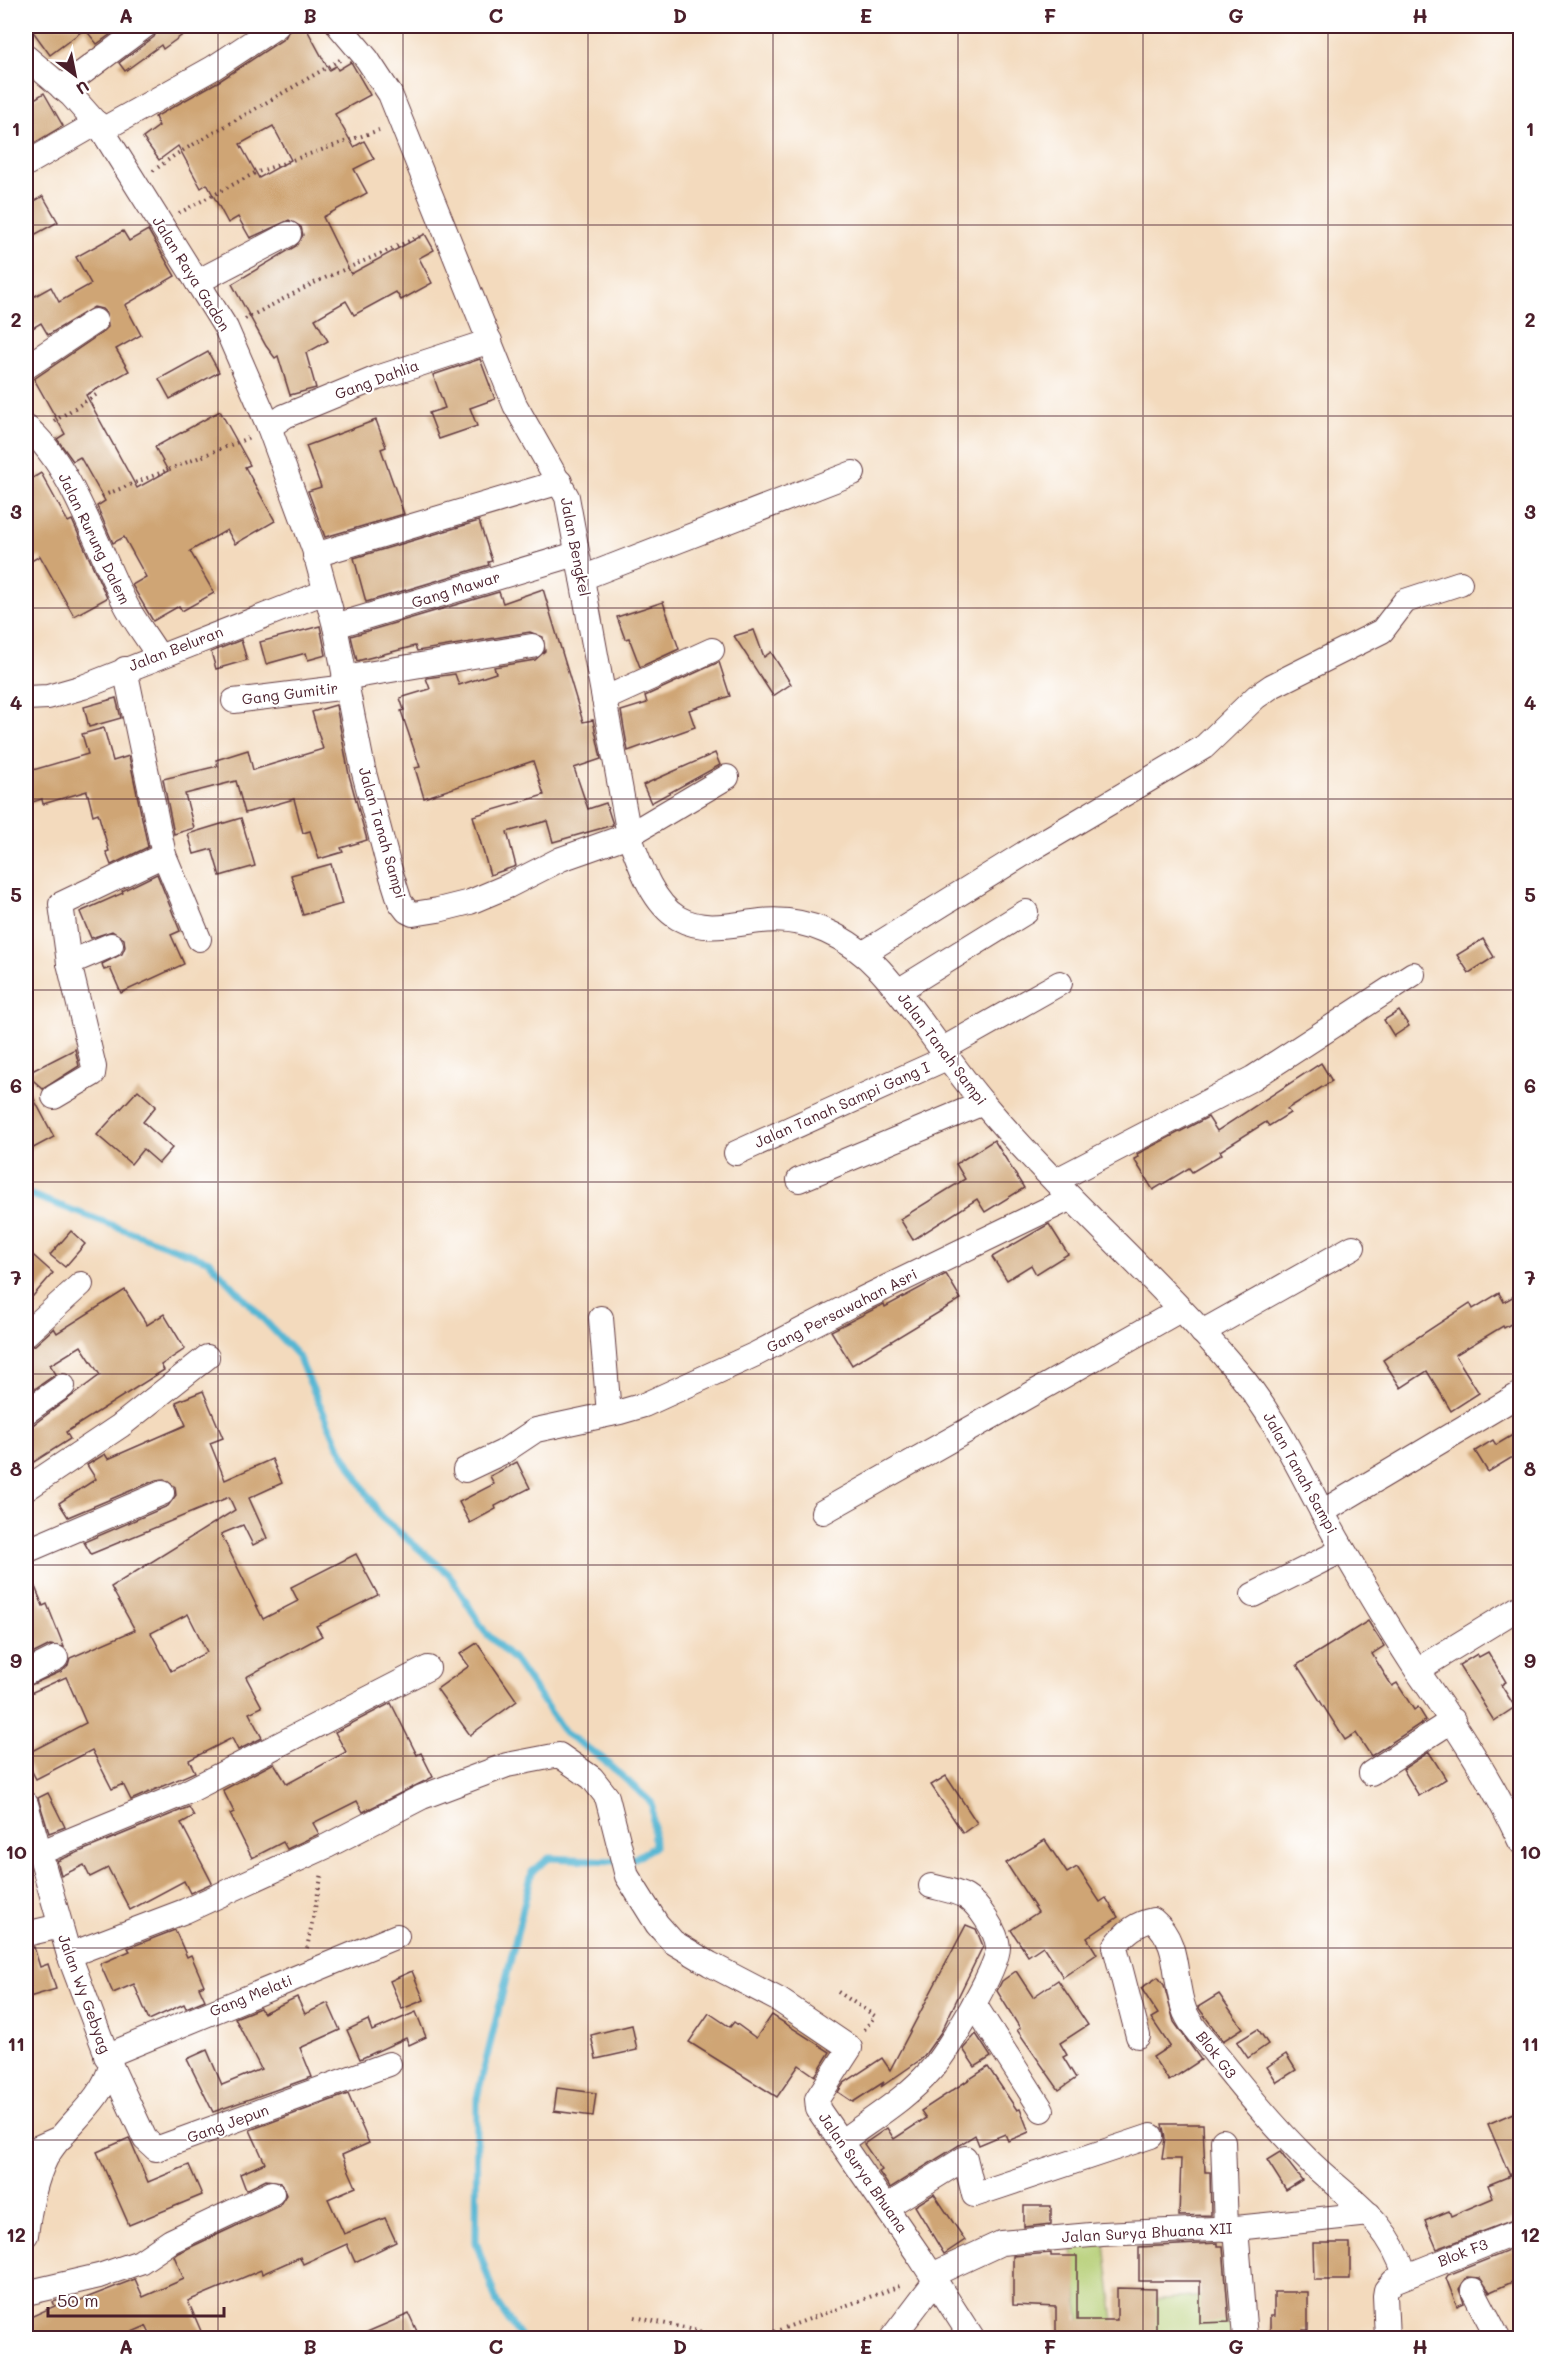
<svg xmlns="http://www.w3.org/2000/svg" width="1546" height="2364" font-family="Mali,sans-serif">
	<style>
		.green { fill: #b4cd72; stroke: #7f764e; stroke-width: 1.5 }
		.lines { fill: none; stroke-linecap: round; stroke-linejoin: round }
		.stream { stroke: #55b6d3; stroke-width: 7 }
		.building { fill: #cfa574; fill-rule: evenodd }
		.minor-casing { stroke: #633b41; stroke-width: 26 }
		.path { stroke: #633b41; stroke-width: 4; stroke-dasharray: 1.5 4.5; stroke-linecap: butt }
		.minor { stroke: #fff; stroke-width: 24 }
		.grid { fill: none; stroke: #4a1f2b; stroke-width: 1.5; stroke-opacity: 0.55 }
		.labels { text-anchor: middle; stroke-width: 4.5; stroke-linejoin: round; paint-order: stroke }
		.street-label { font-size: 15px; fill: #4a1f2b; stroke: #fff }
		.neatline { fill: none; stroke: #4a1f2b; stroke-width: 2 }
		.grid-label { font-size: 20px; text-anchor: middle; font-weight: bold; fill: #4a1f2b }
	</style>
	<rect width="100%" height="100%" fill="#fff"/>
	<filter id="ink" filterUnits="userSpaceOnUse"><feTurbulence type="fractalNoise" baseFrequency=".0167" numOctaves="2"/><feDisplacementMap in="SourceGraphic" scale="12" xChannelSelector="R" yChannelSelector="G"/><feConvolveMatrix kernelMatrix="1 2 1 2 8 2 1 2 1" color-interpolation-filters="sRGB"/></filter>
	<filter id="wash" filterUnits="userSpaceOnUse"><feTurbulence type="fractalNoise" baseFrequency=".008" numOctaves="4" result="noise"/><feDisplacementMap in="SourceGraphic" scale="24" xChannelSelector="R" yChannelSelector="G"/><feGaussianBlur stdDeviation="1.35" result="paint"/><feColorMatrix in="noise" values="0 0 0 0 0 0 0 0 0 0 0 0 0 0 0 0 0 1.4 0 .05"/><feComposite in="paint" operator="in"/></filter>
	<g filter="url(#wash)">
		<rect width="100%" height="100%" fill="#f3dabd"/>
		<!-- green -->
		<g class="green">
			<path d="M1103,2227L1116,2338H1082L1070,2231Z"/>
			<path d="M1235,2294L1234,2338H1154L1151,2300Z"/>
		</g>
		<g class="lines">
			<!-- stream -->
			<path class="stream" d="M26,1193L209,1261L298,1356L337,1443L381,1517L449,1574L485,1632L516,1662L565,1733L602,1758L652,1803L654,1847L635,1858L613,1861L549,1858L532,1872L477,2098L476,2242L497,2303L521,2338"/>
		</g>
		<g id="blocks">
			<!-- building -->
			<g class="building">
				<path d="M29,26H122L97,44L85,29L50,55Z"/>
				<path d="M159,26H195L163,49L161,45L125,71L119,63L154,37Z"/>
				<path d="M291,26H305L329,70L336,66L338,70L351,62L370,95L335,114L354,147L364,141L374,159L354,169L367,193L323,217L351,274L425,234L434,250L419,258L432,283L401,300L396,292L354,315L346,301L315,319L328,341L306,353L316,388L290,395L278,356L275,358L266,346L232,284L296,246L303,235L301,227L289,220L250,238L238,217L228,223L207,184L201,188L178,146L159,160L143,138L159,126L155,117L221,80L285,38ZM273,126L291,160L259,178L240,144Z"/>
				<path d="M44,93L63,126L26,148V104Z"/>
				<path d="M43,196L58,222L34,235L26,220V206Z"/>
				<path d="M148,230L175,276L125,305L141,335L116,349L129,371L86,395L137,488L168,471L155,447L220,411L250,465L245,467L275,521L235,544L227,530L190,551L214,593L182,611L179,606L153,621L132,585L146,577L124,537L113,543L97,506L105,501L80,457L73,461L57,439L65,434L34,379L103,332L108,327L107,314L102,309L94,307L48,335L41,323L26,332V301L51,287L59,302L91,284L76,257L123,231L129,241Z"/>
				<path d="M208,352L219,372L170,399L159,379Z"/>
				<path d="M480,359L495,399L470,408L477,426L439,439L429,413L445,408L433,375Z"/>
				<path d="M376,420L386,447L381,449L404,514L325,537L308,491L321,487L306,446Z"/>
				<path d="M41,473L68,522L72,520L107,598L74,616L40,556L26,564V482Z"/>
				<path d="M479,521L492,561L488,562L489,565L366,602L354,558Z"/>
				<path d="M543,589L583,722L593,720L601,759L574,768L588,809L606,803L613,825L553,842L547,821L507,832L516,866L490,875L473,816L544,795L533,761L424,798L415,768L420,767L401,711L404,710L400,698L430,689L426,678L455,674L459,685L496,673L494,667L535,660L545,651L543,637L530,632L417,651L415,646L357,661L351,636L499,592L503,603Z"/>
				<path d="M663,602L679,649L640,667L629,638L625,639L617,617Z"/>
				<path d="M320,626L326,655L308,660L306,653L266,664L260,642Z"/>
				<path d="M754,630L764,657L771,652L791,684L773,696L734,636Z"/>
				<path d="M241,640L247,660L216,669L211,652Z"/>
				<path d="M719,662L730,696L689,710L695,727L628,751L621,711L647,703L645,696Z"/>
				<path d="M116,698L121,718L89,727L84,707Z"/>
				<path d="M336,705L349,775L367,840L341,848L343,852L319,859L310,831L303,833L294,799L245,813L236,781L185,794L194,828L174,834L163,779L218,766L216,760L248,750L253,770L323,749L312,712Z"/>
				<path d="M104,728L113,761L129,756L148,847L111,865L106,852L109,851L98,813L93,815L87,791L43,804L42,799L26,804V772L88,754L82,734Z"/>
				<path d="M715,753L720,765L651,803L643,785Z"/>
				<path d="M241,818L255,866L220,876L212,849L194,854L188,834Z"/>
				<path d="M331,864L342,904L303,915L291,875Z"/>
				<path d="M157,874L180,931L171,935L184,964L121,993L110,968L104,970L102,964L122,954L125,947L124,939L112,931L91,938L80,912L123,893L122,891Z"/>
				<path d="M1483,939L1494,957L1469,973L1457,955Z"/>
				<path d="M1399,1011L1409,1026L1394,1036L1384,1020Z"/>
				<path d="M75,1049L79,1066L43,1089L26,1074Z"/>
				<path d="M1321,1063L1332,1081L1287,1109L1290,1113L1269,1126L1266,1122L1220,1151L1222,1154L1192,1172L1189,1168L1153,1190L1134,1159L1138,1157L1137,1154L1208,1117L1217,1131Z"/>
				<path d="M26,1084L54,1137L26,1152Z"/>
				<path d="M138,1090L156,1106L143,1122L172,1148L159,1163L143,1149L131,1164L97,1135Z"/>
				<path d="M994,1140L1024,1188L985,1212L977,1199L913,1240L900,1219L965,1179L956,1164Z"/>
				<path d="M1049,1224L1068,1254L1036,1274L1031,1265L1007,1280L992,1257Z"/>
				<path d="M71,1231L85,1244L65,1267L50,1255Z"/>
				<path d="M26,1249L53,1273L26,1304Z"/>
				<path d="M946,1274L961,1299L852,1365L831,1331L884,1304L885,1307Z"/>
				<path d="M125,1290L147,1325L164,1314L185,1349L161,1365L164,1370L66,1432L70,1439L26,1467V1426L34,1424L100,1375L81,1346L50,1365L56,1374L26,1395V1348L35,1345L54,1328L57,1333Z"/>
				<path d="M1521,1292V1318L1504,1328L1503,1326L1455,1355L1479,1393L1451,1411L1427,1371L1401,1388L1383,1360L1470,1303L1473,1309L1499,1293L1504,1302Z"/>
				<path d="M203,1391L223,1438L210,1443L225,1480L272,1459L282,1483L249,1498L267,1538L253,1545L243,1525L221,1534L263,1619L298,1601L291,1587L356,1554L378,1595L316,1626L322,1636L246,1677L262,1707L249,1713L262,1738L238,1750L232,1738L189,1760L195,1772L131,1800L123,1784L112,1789L92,1750L36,1779L26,1760V1754L86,1723L66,1677L26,1695V1687L62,1671L68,1665L70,1658L135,1630L111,1587L235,1510L229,1497L91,1554L84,1542L168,1506L176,1495L175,1487L164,1479L156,1480L68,1517L59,1503L96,1479L87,1465L105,1454L108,1459L186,1425L176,1402ZM188,1614L207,1652L171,1671L151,1633Z"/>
				<path d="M1521,1430V1452L1488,1472L1475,1451L1493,1440L1496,1445Z"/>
				<path d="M517,1462L530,1488L495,1506L496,1509L470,1523L459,1502L494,1484L490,1476Z"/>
				<path d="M26,1565L43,1606L47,1604L64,1647L50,1645L26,1657Z"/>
				<path d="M1368,1621L1384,1646L1372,1654L1392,1686L1397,1683L1414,1710L1418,1707L1426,1720L1371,1756L1356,1733L1345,1740L1297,1665Z"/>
				<path d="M477,1643L517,1701L470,1735L437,1689L469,1666L460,1654Z"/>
				<path d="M1488,1652L1506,1682L1501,1685L1515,1707L1494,1721L1459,1665L1477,1654L1479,1657Z"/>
				<path d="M391,1703L417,1755L421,1753L433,1777L363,1812L357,1801L313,1823L319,1834L287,1849L283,1842L252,1858L230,1814L234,1812L223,1790L274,1763L287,1784L346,1752L335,1732Z"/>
				<path d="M1429,1752L1446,1779L1419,1796L1403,1769Z"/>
				<path d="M946,1776L977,1823L963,1833L931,1785Z"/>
				<path d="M48,1793L65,1827L49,1833L38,1798Z"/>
				<path d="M189,1807L194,1816L181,1823L212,1883L190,1893L184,1881L130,1910L108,1868L90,1877L84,1865L61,1876L57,1861Z"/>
				<path d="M1045,1840L1067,1873L1077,1867L1100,1902L1106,1898L1118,1917L1087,1938L1097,1954L1063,1977L1043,1946L1028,1956L1011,1930L1038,1912L1006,1863Z"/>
				<path d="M966,1925L976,1929L983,1946L941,2032L926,2053L920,2060L881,2087L884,2082L853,2102L838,2092L844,2083L882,2058L890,2070Z"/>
				<path d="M175,1930L187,1957L191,1955L204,1985L199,1987L205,2000L186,2008L184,2004L149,2020L134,1984L113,1993L100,1964L130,1951L128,1948Z"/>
				<path d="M34,1947L40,1967L48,1964L56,1989L26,1998V1948Z"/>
				<path d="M412,1971L424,2000L402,2009L390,1981Z"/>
				<path d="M1016,1971L1033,1997L1058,1980L1088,2025L1060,2043L1067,2055L1063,2057L1076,2078L1059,2090L1017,2030L1020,2028L997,1991L1002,1981Z"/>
				<path d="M1158,1977L1164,1985L1174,2022L1201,2060L1169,2081L1153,2057L1170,2046L1151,2018L1158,2014L1141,1988Z"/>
				<path d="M1219,1994L1243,2028L1223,2041L1198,2007Z"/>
				<path d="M297,1997L305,2014L328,2003L340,2030L300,2048L312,2077L213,2112L187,2059L207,2050L222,2085L261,2069L235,2018L260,2008L263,2013Z"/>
				<path d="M416,2012L426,2037L409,2045L406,2038L360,2059L347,2030L368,2020L372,2031Z"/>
				<path d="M709,2013L730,2027L734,2022L756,2038L772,2015L830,2052L815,2076L799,2065L777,2097L689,2042Z"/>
				<path d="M632,2025L637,2050L596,2059L591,2035Z"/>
				<path d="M1258,2029L1268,2044L1248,2058L1237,2042Z"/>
				<path d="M976,2034L991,2057L975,2067L963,2049Z"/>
				<path d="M1286,2054L1296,2070L1277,2082L1267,2067Z"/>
				<path d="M988,2067L1017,2110L1020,2109L1029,2132L1008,2141L1005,2134L979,2145L975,2135L890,2188L879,2172L882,2170L864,2144L887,2128L894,2139L926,2118L921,2111Z"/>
				<path d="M557,2088L596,2093L593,2116L554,2111Z"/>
				<path d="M348,2094L369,2143L342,2155L356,2187L328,2199L344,2234L385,2218L396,2242L355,2262L347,2244L303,2264L300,2257L262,2274L261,2270L188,2301L204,2338H152L146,2326L118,2338H35L26,2319L55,2306L53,2302L70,2297L73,2303L135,2279L143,2297L184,2279L174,2256L178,2253L279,2206L286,2195L281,2182L266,2180L246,2190L240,2174L265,2163L250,2130Z"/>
				<path d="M1513,2113L1521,2130V2217L1437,2249L1425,2221L1449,2211L1451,2216L1493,2198L1488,2185L1510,2176L1488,2124Z"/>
				<path d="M1162,2124H1203L1205,2172H1210L1211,2215L1179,2216L1181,2159H1162L1165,2138Z"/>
				<path d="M129,2138L148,2182L189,2165L202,2195L129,2225L97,2152Z"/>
				<path d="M1280,2152L1302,2180L1286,2190L1267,2160Z"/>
				<path d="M934,2194L965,2240L944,2254L915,2206Z"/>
				<path d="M1024,2206H1051V2224L1024,2227Z"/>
				<path d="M1218,2243V2246H1223L1229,2322L1200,2323V2281H1139V2247Z"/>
				<path d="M1313,2243H1350V2280H1314Z"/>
				<path d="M1521,2246V2278L1490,2292L1480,2278L1467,2277L1459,2289L1464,2303L1457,2306L1446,2278L1448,2275Z"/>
				<path d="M1051,2253V2256H1077V2320H1117V2288L1156,2289V2338H1056V2307L1013,2305V2256Z"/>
				<path d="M1274,2292H1308V2330H1303L1304,2338H1270V2316H1274Z"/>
				<path d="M409,2314L420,2338H353Z"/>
			</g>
		</g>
	</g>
	<g filter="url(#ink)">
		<use href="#blocks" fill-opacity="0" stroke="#633b41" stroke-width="1.5"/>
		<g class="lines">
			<defs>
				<g id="minor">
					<path d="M339,26L367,59L390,94L515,405L567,497L629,835C639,862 652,903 678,918C705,933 733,924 761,921C807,916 849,937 880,970C918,1012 947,1061 984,1104C1063,1197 1157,1277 1236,1370C1282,1424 1308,1491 1344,1551C1368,1592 1392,1633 1418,1672C1456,1726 1492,1781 1520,1841"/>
					<path d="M26,57L71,95L102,130L226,328L269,427L314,549L335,626L363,769L389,867L400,902L407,911L413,914L438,910L470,902L508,886L561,859L629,835L727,777"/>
					<path d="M62,88L145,26"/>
					<path d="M102,130L213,68L277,26"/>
					<path d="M26,164L97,123"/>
					<path d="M197,282L289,234"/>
					<path d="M26,367L95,321"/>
					<path d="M26,427C70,461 98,550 124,601C133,620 147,637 158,655"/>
					<path d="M269,427L285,416L377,378L490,341"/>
					<path d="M315,555L560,482"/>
					<path d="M582,578L853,473"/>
					<path d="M335,626L576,554"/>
					<path d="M125,669L164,855L199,939"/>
					<path d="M344,678L532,646"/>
					<path d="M26,698L48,697L83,687L325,592"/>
					<path d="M604,699L712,650"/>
					<path d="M234,701L347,687"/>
					<path d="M864,953L1033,848L1204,747L1256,697L1272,686L1382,631L1405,601L1460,583"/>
					<path d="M69,963L111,945"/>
					<path d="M898,991L1026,912"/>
					<path d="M943,1049L1060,983"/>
					<path d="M54,1097L93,1074L94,1067L69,963L61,904L164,855"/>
					<path d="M736,1153L949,1057"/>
					<path d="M799,1180L983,1103"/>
					<path d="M1055,1181L1253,1078L1413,974"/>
					<path d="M601,1318L609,1414"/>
					<path d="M1202,1332L1353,1247"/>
					<path d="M26,1334L81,1284"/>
					<path d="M26,1412L63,1386"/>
					<path d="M465,1470L503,1452L536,1430L620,1412L644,1405L756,1354L856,1302L1071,1198"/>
					<path d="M26,1489L120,1426L207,1357"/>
					<path d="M823,1512L1180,1310"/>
					<path d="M1322,1512L1520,1394"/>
					<path d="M26,1551L162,1493"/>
					<path d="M1253,1595L1343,1550"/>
					<path d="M1417,1670L1520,1607"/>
					<path d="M26,1673L56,1658"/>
					<path d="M1371,1773L1453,1720"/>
					<path d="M26,1804L69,1955L111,2066C101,2104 64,2125 46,2158C35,2180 29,2211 26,2235"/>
					<path d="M39,1853L185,1793L428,1668"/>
					<path d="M26,1934L60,1926"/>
					<path d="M69,1955L185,1911L327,1846L422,1797L507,1765L559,1755L592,1778L607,1797L627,1876L657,1924L673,1942L710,1964L779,2000L850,2048L817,2099L818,2109L920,2257L972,2338"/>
					<path d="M974,2004L1042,2110"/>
					<path d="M1138,2036L1115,1947C1124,1933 1137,1923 1153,1920C1182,1944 1172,1980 1185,2012C1190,2023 1198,2033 1206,2042C1238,2082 1270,2123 1307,2159C1348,2200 1387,2217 1405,2275"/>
					<path d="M106,2056L397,1936"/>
					<path d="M111,2066L145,2139L156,2149L389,2064"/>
					<path d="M1223,2141L1226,2229"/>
					<path d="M841,2142C870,2120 906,2099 930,2071C946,2054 999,1967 998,1947C997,1932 978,1904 966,1897C956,1891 942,1889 931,1886"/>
					<path d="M26,2153L62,2137"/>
					<path d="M886,2207L965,2158L974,2195L1151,2136"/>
					<path d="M1236,2228L1245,2338"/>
					<path d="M932,2275L1001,2243L1102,2234L1236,2228L1369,2214"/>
					<path d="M1473,2290L1498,2338"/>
					<path d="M26,2293L99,2276L140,2262L171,2241L272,2193"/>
					<path d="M892,2338L936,2280"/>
					<path d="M1387,2338L1385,2296L1386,2290L1394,2281L1520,2231"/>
				</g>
			</defs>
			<!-- minor casing -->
			<use href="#minor" class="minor-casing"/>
			<!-- path -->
			<g class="path">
				<path d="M153,171L175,155L340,60"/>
				<path d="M179,213L255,173L379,130"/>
				<path d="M245,319L316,282L423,235"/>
				<path d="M54,421L99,393"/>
				<path d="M102,496L248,438"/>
				<path d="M307,1948L322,1873"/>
				<path d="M838,1992L875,2016L864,2030"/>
				<path d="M635,2317L729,2338"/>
				<path d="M757,2338L900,2286"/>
			</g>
			<!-- minor -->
			<use href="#minor" class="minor"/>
		</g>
	</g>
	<!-- grid -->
	<path class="grid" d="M218,26V2338M403,26V2338M588,26V2338M773,26V2338M958,26V2338M1143,26V2338M1328,26V2338M26,225H1520M26,416H1520M26,608H1520M26,799H1520M26,990H1520M26,1182H1520M26,1374H1520M26,1565H1520M26,1756H1520M26,1948H1520M26,2140H1520"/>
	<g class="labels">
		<!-- street labels -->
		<g class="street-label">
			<text transform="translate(191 274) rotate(58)" y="5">Jalan Raya Gadon</text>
			<text transform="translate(377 380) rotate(-20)" y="5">Gang Dahlia</text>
			<text transform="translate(94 539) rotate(64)" y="5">Jalan Rurung Dalem</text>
			<text transform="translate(575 547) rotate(79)" y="5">Jalan Bengkel</text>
			<text transform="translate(456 590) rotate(-17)" y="5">Gang Mawar</text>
			<text transform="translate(176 649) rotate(-21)" y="5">Jalan Beluran</text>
			<text transform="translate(290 694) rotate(-7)" y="5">Gang Gumitir</text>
			<text transform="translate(382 833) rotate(74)" y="5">Jalan Tanah Sampi</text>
			<text transform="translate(942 1049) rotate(53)" y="5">Jalan Tanah Sampi</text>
			<text transform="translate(842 1105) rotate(-24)" y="5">Jalan Tanah Sampi Gang I</text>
			<text transform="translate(842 1311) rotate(-27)" y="5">Gang Persawahan Asri</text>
			<text transform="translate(1300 1473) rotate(61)" y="5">Jalan Tanah Sampi</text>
			<text transform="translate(84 1994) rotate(70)" y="5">Jalan Wy Gebyag</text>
			<text transform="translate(251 1996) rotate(-22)" y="5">Gang Melati</text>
			<text transform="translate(1216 2055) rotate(52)" y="5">Blok G3</text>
			<text transform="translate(228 2124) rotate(-20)" y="5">Gang Jepun</text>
			<text transform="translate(863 2173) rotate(55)" y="5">Jalan Surya Bhuana</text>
			<text transform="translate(1147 2233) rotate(-3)" y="5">Jalan Surya Bhuana XII</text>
			<text transform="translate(1463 2253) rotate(-21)" y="5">Blok F3</text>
		</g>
	</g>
	<!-- margin -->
	<rect width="1546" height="2364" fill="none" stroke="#fff" stroke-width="66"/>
	<!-- north arrow -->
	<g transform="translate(75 75) rotate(148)" stroke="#ffffff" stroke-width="4.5" paint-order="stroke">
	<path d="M0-4.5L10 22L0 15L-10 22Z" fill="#4a1f2b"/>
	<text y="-9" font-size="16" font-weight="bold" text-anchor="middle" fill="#4a1f2b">U</text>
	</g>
	<!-- scale -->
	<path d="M48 2307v9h176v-9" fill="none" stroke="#4a1f2b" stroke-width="3"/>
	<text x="57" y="2307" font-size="18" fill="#4a1f2b" stroke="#ffffff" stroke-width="4.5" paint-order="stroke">50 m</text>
	<rect x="33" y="33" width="1480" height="2298" class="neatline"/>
	<g class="grid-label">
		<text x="126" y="23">A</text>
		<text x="310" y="23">B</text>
		<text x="496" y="23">C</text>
		<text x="680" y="23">D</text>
		<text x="866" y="23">E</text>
		<text x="1050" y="23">F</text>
		<text x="1236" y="23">G</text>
		<text x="1420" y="23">H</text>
		<text x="16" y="136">1</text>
		<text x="1530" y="136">1</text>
		<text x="16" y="327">2</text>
		<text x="1530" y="327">2</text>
		<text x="16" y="519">3</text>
		<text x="1530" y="519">3</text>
		<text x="16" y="710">4</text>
		<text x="1530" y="710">4</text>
		<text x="16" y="902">5</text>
		<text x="1530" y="902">5</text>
		<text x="16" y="1093">6</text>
		<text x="1530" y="1093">6</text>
		<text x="16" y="1285">7</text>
		<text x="1530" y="1285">7</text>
		<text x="16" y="1476">8</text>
		<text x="1530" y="1476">8</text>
		<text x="16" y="1668">9</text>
		<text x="1530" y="1668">9</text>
		<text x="16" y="1859">10</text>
		<text x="1530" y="1859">10</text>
		<text x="16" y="2051">11</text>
		<text x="1530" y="2051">11</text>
		<text x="16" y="2242">12</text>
		<text x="1530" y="2242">12</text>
		<text x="126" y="2354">A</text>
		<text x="310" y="2354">B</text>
		<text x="496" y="2354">C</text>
		<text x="680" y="2354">D</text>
		<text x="866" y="2354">E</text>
		<text x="1050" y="2354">F</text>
		<text x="1236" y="2354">G</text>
		<text x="1420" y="2354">H</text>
	</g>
</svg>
